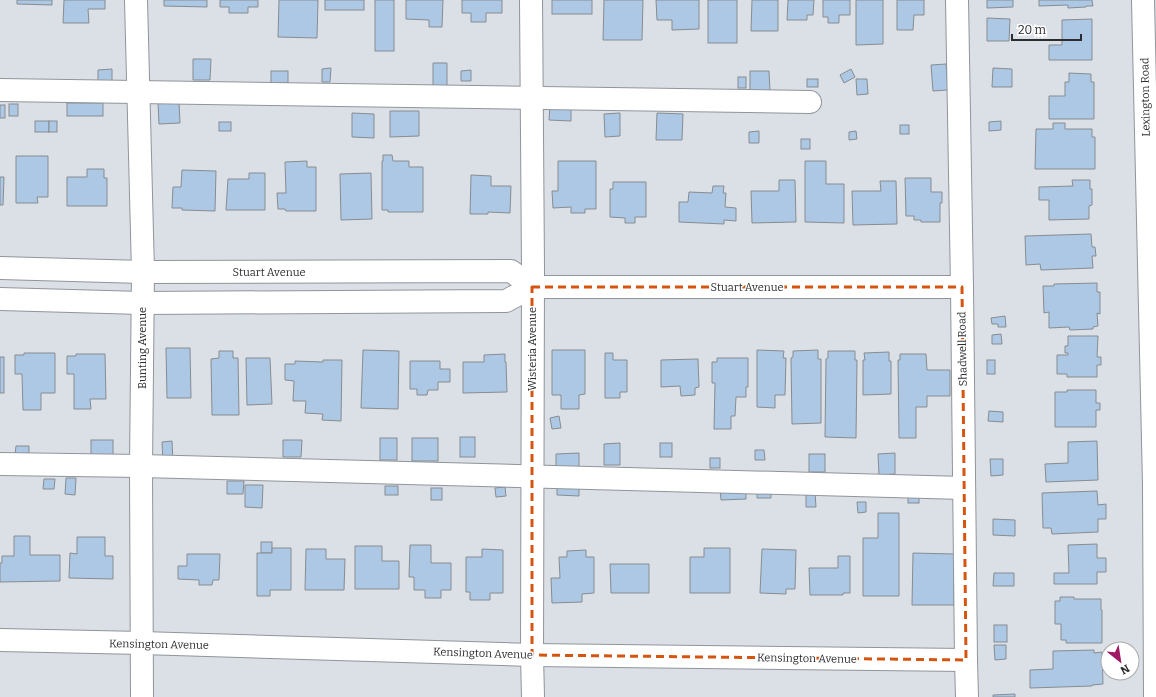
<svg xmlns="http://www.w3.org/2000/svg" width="1156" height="697" font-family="Bitter,serif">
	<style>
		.building { fill: #acc8e5; stroke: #878c91 }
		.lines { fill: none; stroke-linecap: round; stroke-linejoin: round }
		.minor-casing { stroke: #90959a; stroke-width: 24 }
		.minor { stroke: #fff; stroke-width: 22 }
		.marked { fill: none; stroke: #d55510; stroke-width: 3; stroke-dasharray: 8 5; stroke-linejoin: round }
		.labels { text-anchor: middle; stroke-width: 3; stroke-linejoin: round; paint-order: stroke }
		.street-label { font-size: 11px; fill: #2b2d2f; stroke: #fff }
	</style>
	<rect width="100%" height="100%" fill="#dbe0e6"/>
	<!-- building -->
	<g class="building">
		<path d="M17,0H52V5L17,4Z"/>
		<path d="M64,0H105V9H88L89,23H63Z"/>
		<path d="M164,0H207V7L164,6Z"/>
		<path d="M220,0H258V7H248V13H229V7H220Z"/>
		<path d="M279,0H318L317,38L278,37Z"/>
		<rect x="325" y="0" width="39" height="10"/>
		<rect x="375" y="0" width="19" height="51"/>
		<path d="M406,0H443L442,27H429V20L406,19Z"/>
		<path d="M462,0H502V13H486V22H471V13H462Z"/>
		<rect x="552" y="0" width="40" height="14"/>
		<path d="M604,0H643L642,40H603Z"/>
		<path d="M656,0H699V29L672,30V20H657Z"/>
		<rect x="708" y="0" width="29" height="43"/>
		<path d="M752,0H778V31H751Z"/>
		<path d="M788,0H814L813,15H807V20H787Z"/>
		<path d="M823,0H850V15H839V23H828V17H823Z"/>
		<path d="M856,0H883V44L856,45Z"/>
		<path d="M897,0H924V15H914L913,30H897Z"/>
		<path d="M987,0H1013V7L987,8Z"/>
		<path d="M1039,0H1092L1093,6H1086V7L1068,8V5L1039,6Z"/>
		<path d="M987,18L1010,19L1009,41H987Z"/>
		<path d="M1092,19V60H1049V45H1062V20Z"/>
		<path d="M193,59H211L210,80H193Z"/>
		<path d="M433,63H447V86L433,87Z"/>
		<path d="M946,64L948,90L933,91L931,65Z"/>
		<path d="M330,68H331L330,82H322V69Z"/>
		<path d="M993,68L1012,69V87H992Z"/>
		<path d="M112,69V82H98V70Z"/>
		<path d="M851,69L855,77L844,83L840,75Z"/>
		<path d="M471,70V81H461V71Z"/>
		<rect x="271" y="71" width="17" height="12"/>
		<path d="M750,71H769L770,91L750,92Z"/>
		<path d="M1069,73L1091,74V82H1094V119H1049V96H1065V82H1069Z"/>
		<rect x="738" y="77" width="8" height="11"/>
		<rect x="807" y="79" width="11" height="8"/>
		<path d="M856,79H867L868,94L857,95Z"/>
		<path d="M179,102L180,123L159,124L158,103Z"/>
		<rect x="67" y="103" width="36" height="13"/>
		<rect x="9" y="104" width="9" height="12"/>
		<rect x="0" y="105" width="5" height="13"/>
		<path d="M550,107H571V121L549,120Z"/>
		<path d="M390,111H419V136L390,137Z"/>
		<path d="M352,113L374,114V138L352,137Z"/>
		<path d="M620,113V136L605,137L604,114Z"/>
		<path d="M657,113L683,114L682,140H656Z"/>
		<rect x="35" y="121" width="14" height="11"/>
		<rect x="49" y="121" width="8" height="11"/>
		<path d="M1001,121V130L989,131V122Z"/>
		<rect x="219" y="122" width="12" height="9"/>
		<path d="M1053,123H1065V129H1092V137H1095V169H1035L1036,129H1053Z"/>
		<rect x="900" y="125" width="9" height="9"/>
		<path d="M759,131V143H749V132Z"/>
		<path d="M856,131L857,139L849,140V132Z"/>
		<rect x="801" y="139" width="9" height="10"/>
		<path d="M383,155H392L393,161H409V167H423V212H388V210H382V161H383Z"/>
		<path d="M16,156H48V197H37L38,203H16Z"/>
		<path d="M307,161V167H316V211H286L285,209H278L277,193H286L285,162Z"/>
		<path d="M558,161H596V209H585V213H571V207L553,208L552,191H558Z"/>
		<path d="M805,161H826V184H844V223L805,222Z"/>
		<path d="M87,169H104V178H107V206H67V177H87Z"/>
		<path d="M182,170L216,171L215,211L182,210V208H172L173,187H181Z"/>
		<path d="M249,173H265V210H226L228,179H249Z"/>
		<path d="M371,173L372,219L341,220L340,174Z"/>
		<path d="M471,175L491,176V186H511L510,213L488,212V214H470Z"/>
		<path d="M0,177H4L3,205H0Z"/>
		<path d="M905,178H931V192H942V203H940V222H921V220H914V216H906Z"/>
		<path d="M779,180H795L796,222L752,223L751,191H779Z"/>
		<path d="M1072,180H1090V189H1092V205L1089,206V219L1049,220V200H1039V187L1073,186Z"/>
		<path d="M880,181H896L897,224L853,225L852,191H881Z"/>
		<path d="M613,182H646V217H635V223H625V218L610,217V189H613Z"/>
		<path d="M713,186H724L723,193H726L725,207L736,208V221L724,220V224L679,222V202H688L689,192L712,193Z"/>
		<path d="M1091,234L1092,247H1095L1096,256H1092L1093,268L1041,270L1040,264L1026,265L1025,236Z"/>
		<path d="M1097,283V292H1100V314L1097,313L1098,326L1093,327V329L1070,330L1069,327L1049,328V312L1044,313L1043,286H1054V284Z"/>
		<path d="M1005,316L1006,327H998V324H992L991,318Z"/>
		<path d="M1001,334L1002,344H992V335Z"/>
		<path d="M1068,336H1098L1097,357H1101V365H1097V377H1067V374H1057V355H1068V353H1065V346H1068Z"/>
		<path d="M166,348H190L191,398H167Z"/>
		<path d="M363,350L399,351L398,409L361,408Z"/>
		<path d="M552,350H585V394L579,395V409H561V395H552Z"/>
		<path d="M757,350L784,351L783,358H786L785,395H775V408L757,407Z"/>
		<path d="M818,350V359H821V423L792,424L791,358L793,357V351Z"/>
		<path d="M219,351H233V358H238L239,415H212L211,359L219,358Z"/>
		<path d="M828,351H855V360H857L856,438L825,437L826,359L828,358Z"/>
		<path d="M889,352V361H891V394L863,395V360H865L864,353Z"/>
		<path d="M24,353H55V393H41V410H23L22,374H15V355H24Z"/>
		<path d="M605,353H613V360H627V392H620V398H605Z"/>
		<path d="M76,354H105L106,399H90L91,409H74V374H67V356H76Z"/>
		<path d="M505,354V362H506L507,392L463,393V362H484V355Z"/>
		<path d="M900,354H926L927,370H950V396H927V407H916V438H899L898,360H900Z"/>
		<rect x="0" y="357" width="4" height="36"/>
		<path d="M246,358H270L272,404L247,405Z"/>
		<path d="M717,358H748V387H746V397H736L735,416H731V429H714L715,383H712V362H717Z"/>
		<path d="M698,359L699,387L695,388V395L681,396L680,386L661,387V360Z"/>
		<path d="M323,360H342L341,421L322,420L323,414L305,413L306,401H293L294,381L285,380V364H295V361L323,362Z"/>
		<rect x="987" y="360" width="8" height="14"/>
		<path d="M410,361H440V369H450V382H438V390H428L427,395H417V389H410Z"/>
		<path d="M1067,390H1096V403H1100V410H1096V427H1055V392H1067Z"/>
		<path d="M989,411L1003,412V422L988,421Z"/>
		<path d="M559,416L561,428L552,429L550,418Z"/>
		<rect x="460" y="437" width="15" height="20"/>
		<rect x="380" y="438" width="17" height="22"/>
		<rect x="412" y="438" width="26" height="23"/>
		<rect x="91" y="440" width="22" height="21"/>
		<path d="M283,440H302L301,457H283Z"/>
		<path d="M172,441L173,463H163L162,442Z"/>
		<path d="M1097,441L1098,480L1046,482L1045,464L1068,463V442Z"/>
		<path d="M620,443V465H604V444Z"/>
		<rect x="660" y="443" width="12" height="14"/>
		<path d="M16,446H29V456L15,455Z"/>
		<path d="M755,450H764L765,460H755Z"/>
		<path d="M579,453V468L556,469V454Z"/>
		<path d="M895,453V474L879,475L878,454Z"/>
		<rect x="809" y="454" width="16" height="18"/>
		<rect x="710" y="458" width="10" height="10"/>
		<path d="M990,459H1003V475L991,476Z"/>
		<path d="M66,478H76L75,495L65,494Z"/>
		<path d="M44,479H55L54,489H43Z"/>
		<path d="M227,481H244L243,494H227Z"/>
		<path d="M557,482H579V496L557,495Z"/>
		<path d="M245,485H263L262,508L245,507Z"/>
		<rect x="385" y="486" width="13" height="9"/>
		<path d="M505,487L506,496L496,497L495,488Z"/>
		<path d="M746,487V499L721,500L720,488Z"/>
		<path d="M757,487L771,488V498H757Z"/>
		<rect x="431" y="488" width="11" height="12"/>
		<path d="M1097,491L1098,505L1106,504V519H1098V532L1052,534L1051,528H1043L1042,493Z"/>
		<path d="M806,493H815L816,507H806Z"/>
		<rect x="908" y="494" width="11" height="9"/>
		<path d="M857,502H866V512L858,513Z"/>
		<path d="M878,513H899V596H863V538H878Z"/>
		<path d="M993,519L1015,520V536L993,535Z"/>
		<path d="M14,536H30V555H60V581L0,582V563H2V556H14Z"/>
		<path d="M77,537H105V556H113V579L69,578L70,553L77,554Z"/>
		<rect x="261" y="542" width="11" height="11"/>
		<path d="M1097,544V558H1106V572H1097V584H1054V573H1069L1068,545Z"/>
		<path d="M410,545H431V563H451V590H441V598H425V590H414V577H409Z"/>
		<path d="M355,546H382V561H399V589H355Z"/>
		<path d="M272,548H291V590H270V596H257V553H272Z"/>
		<path d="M704,548H730V593H690V557H704Z"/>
		<path d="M306,549H326V559H345L344,590H305Z"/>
		<path d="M482,549L503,550V593H490V600H470V592H466V557H482Z"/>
		<path d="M762,549L796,550L795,589H786V594L760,593Z"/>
		<path d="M586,550V557H594V593L582,594V602L552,603L551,578H560L559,557H567V551Z"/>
		<path d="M913,553L954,554V605H912Z"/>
		<path d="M187,554H220L219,580H213L212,585H199V580L178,579V566H187Z"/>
		<path d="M838,556H850V593H843V595H810L809,568H838Z"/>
		<path d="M610,564H649V593H611Z"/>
		<path d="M994,573H1014V586H993Z"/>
		<path d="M1060,597H1074V599H1101V610H1102V643H1066V640H1061V624H1055V601H1060Z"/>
		<rect x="994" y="625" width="13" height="17"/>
		<path d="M994,645H1006V659L995,660Z"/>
		<path d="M1094,650V653L1102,652L1103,684L1092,685V686L1030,688V670L1053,669V651Z"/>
		<path d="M1015,694V697H993V695Z"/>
	</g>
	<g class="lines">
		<defs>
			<g id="minor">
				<path d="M136,0L143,272L141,466L142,697"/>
				<path d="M531,0L533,270L532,655L533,697"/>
				<path d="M957,0L962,287L966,660L967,697"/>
				<path d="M1143,0L1154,484L1155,697"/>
				<path d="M0,90L810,102"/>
				<path d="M0,268L143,272L511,271L532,287"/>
				<path d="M0,299L142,303L506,301L532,287H962"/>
				<path d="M0,464L141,466L964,488"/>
				<path d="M0,640L142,643L532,655L966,660"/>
			</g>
		</defs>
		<!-- minor casing -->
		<use href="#minor" class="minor-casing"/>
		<!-- minor -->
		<use href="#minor" class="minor"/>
	</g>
	<!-- marked area -->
	<path class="marked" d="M532,287H962L966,660L532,655Z"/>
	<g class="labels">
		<!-- street labels -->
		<g class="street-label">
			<text transform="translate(1145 97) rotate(-91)" y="4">Lexington Road</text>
			<text x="269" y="276">Stuart Avenue</text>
			<text x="747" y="291">Stuart Avenue</text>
			<text transform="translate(142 348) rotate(-90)" y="4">Bunting Avenue</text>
			<text transform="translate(532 349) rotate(-90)" y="4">Wisteria Avenue</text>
			<text transform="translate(962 349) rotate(-91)" y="4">Shadwell Road</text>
			<text transform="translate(159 644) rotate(1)" y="4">Kensington Avenue</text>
			<text transform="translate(483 653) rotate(2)" y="4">Kensington Avenue</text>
			<text transform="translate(807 658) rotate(1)" y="4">Kensington Avenue</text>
		</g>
	</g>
	<!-- north arrow -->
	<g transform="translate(1120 661) rotate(150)"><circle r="19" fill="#ffffff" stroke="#aaabac"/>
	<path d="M0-3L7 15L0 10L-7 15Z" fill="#a11863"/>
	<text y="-6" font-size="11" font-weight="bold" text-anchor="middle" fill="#2b2d2f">N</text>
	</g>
	<!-- scale -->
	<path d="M1012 34v6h69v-6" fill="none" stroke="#2b2d2f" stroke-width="2"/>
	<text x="1018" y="34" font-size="12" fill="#2b2d2f" stroke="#ffffff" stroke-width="3" paint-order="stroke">20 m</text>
</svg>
